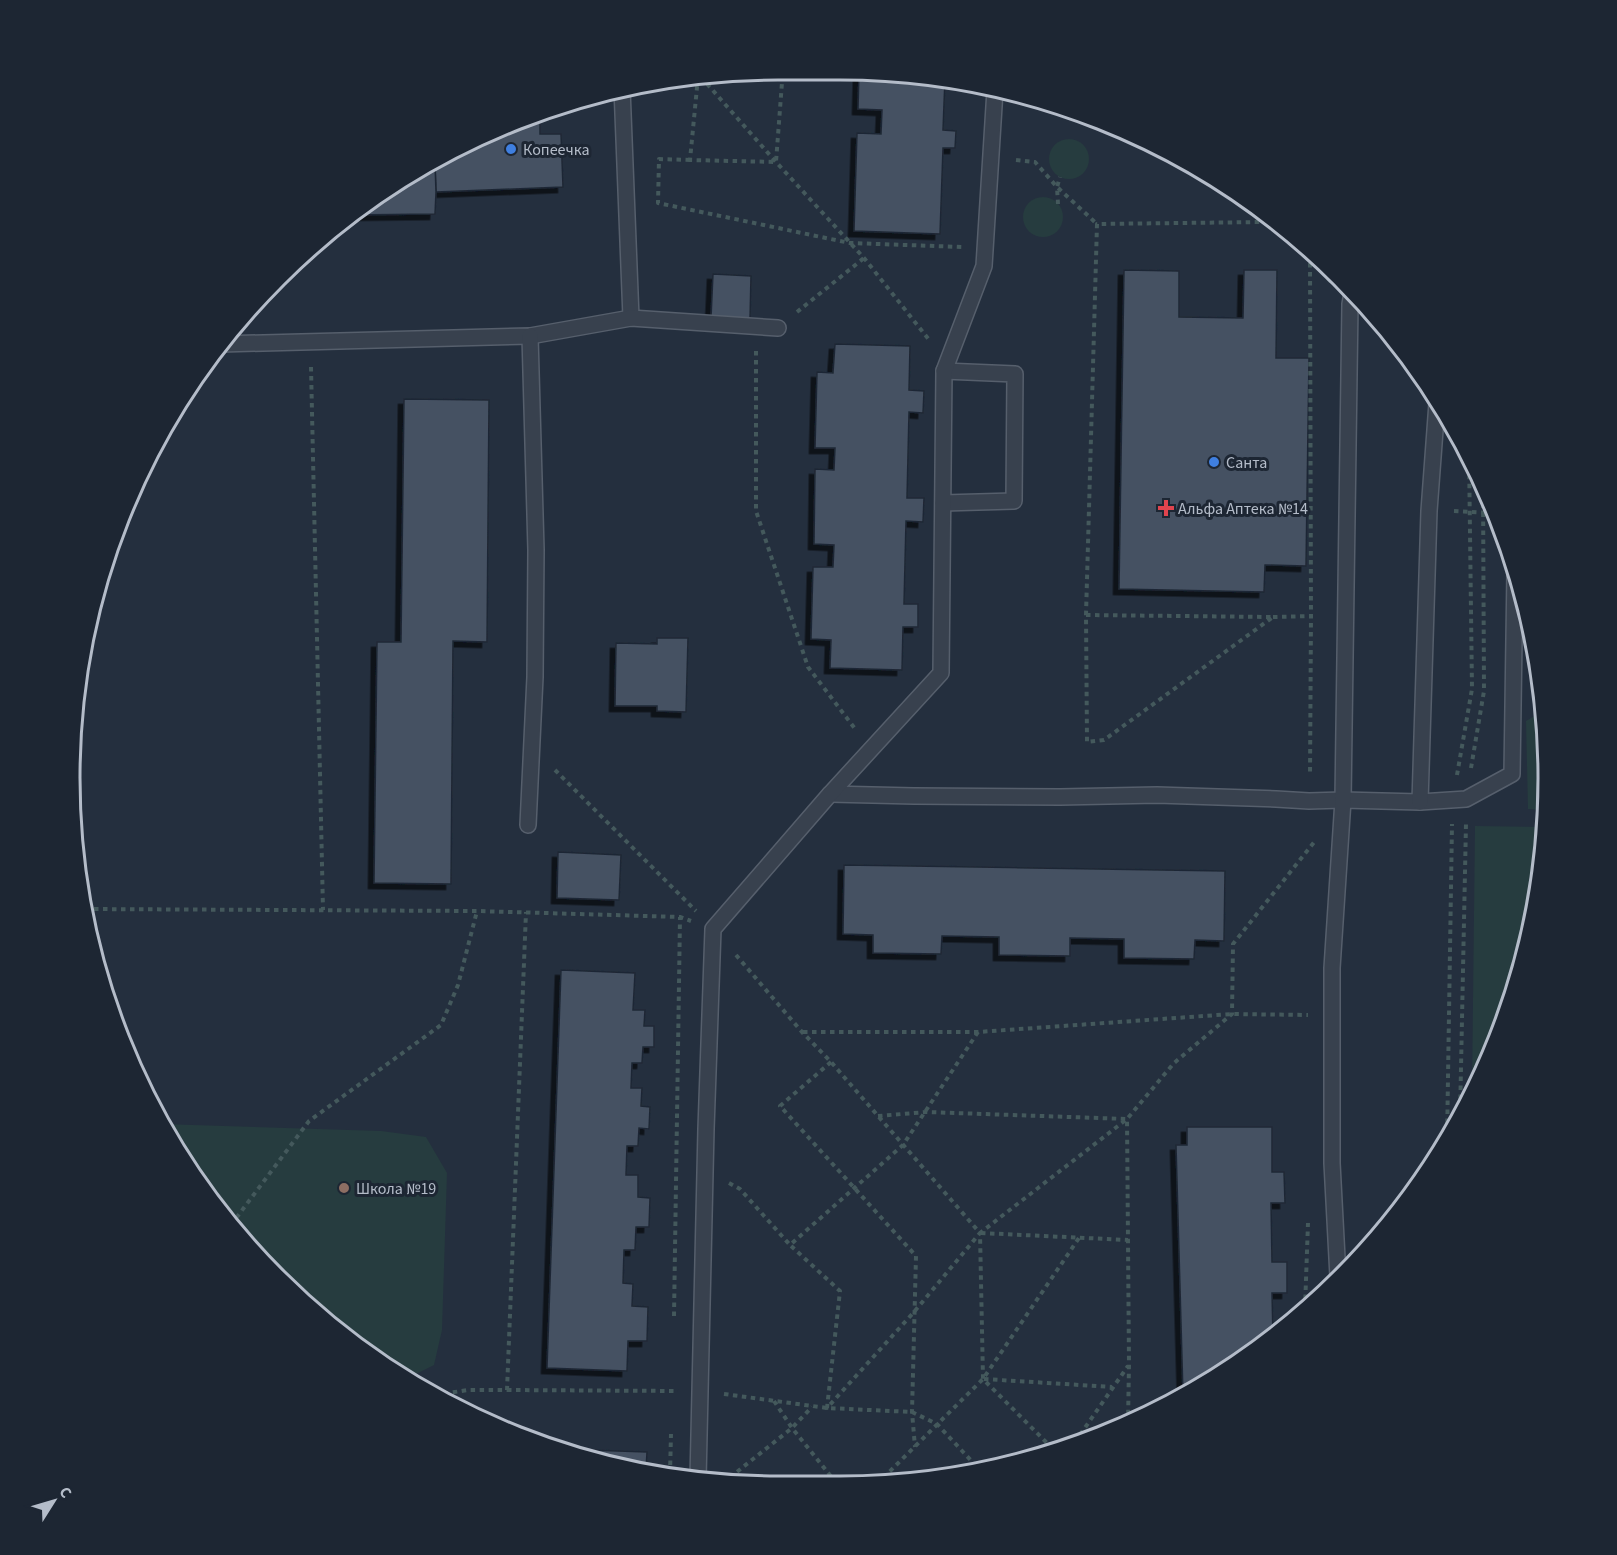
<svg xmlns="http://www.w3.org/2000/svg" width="1617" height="1555" font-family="'Source Sans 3',sans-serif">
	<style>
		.green { fill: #263c3f }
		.building { fill: #455162; stroke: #1f2835; stroke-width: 1.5; filter: url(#shadow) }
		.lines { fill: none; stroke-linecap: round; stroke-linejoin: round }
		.lane-casing { stroke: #565f6c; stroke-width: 18 }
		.path { stroke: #44595c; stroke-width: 4; stroke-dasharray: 4.5 4.5; stroke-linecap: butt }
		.lane { stroke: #38414e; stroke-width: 15 }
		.shop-dot { fill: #3f7fe0; stroke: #1d2633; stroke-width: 2 }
		.health-dot { fill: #e0444e; stroke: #1d2633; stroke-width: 2 }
		.education-dot { fill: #8d6e63; stroke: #1d2633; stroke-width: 2 }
		.labels { text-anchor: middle; stroke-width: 6; stroke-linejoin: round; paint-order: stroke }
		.poi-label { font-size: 16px; fill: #b4bcc9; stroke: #1d2633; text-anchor: start }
		.rim { fill: none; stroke: #b4bcc9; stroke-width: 3 }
	</style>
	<defs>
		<filter id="shadow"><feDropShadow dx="-5.5" dy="5.5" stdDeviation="0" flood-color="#0009"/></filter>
	</defs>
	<rect width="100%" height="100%" fill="#242f3e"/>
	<!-- green -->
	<g class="green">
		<circle cx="1069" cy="159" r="20"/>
		<circle cx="1043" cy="217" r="20"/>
		<path d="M1538,714H1544L1546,731L1544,810L1528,809L1526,721Z"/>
		<path d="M1475,826L1543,827L1542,870L1511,1005L1472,1089Z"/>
		<path d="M161,1124L381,1131L426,1137L447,1173L442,1330L434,1365L408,1378L346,1339L245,1244L164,1131Z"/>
	</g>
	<!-- building -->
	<g class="building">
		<path d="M859,72L932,75L945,78L943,130L956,131L955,148H943L940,234L854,231L857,133L881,134L882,110L858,109Z"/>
		<path d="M540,113V134H561L563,187L436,192L435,164L506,123Z"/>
		<path d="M435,164L436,192L435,214L347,215Z"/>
		<path d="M1124,270L1179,271V317L1243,318L1244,270H1277L1276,358H1309L1306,566L1265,565L1264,592L1119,589Z"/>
		<path d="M713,274L751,276L750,319L711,318Z"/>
		<path d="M835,344L910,346L909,390L924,391L923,413L909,412L907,498H924L923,522L906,521L904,604H918V627H903L902,670L830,668L831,640L811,639L813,567H833L834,545L814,544L815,469L834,470L835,448H815L817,372L833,373Z"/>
		<path d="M404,399L489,400L487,642L453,641L451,884L374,883L377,642H401Z"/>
		<path d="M657,638H688L686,712L657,711V706H615L616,643L657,644Z"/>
		<path d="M558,852L621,855L619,900L557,898Z"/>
		<path d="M844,865L1225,871L1224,941L1195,940L1194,959L1124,958V939L1070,938V956L999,955V937L942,936L941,954L873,953V935L843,934Z"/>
		<path d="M561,970L635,973L633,1010H645L644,1026H654V1047H643L642,1063H632L631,1088H642L641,1106L650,1107L649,1129L639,1128L638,1146H627L626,1175H638V1197L650,1198L649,1227H636L635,1250H624L623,1283L633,1284L632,1306L648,1307L647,1341H628L627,1371L547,1368Z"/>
		<path d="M1187,1127H1272V1172H1284L1285,1203H1271L1272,1262H1287V1293H1272L1273,1338L1183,1394L1176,1145H1187Z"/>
		<path d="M588,1450L647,1452L646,1470L594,1462L588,1460Z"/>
	</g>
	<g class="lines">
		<defs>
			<g id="lane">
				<path d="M622,88L631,318"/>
				<path d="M221,344L530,336L631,318L778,328"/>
				<path d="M943,503L1014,501L1015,374L944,371"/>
				<path d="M830,794L914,796L1060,797L1157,795L1276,799L1309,801L1343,800L1420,802L1466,799L1512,774L1515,571"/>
				<path d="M1420,802L1429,511L1437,403"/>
				<path d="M528,825L535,677L536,550L530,336"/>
				<path d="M1338,1277L1332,1163V968L1343,800L1350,304L1352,293"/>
				<path d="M698,1479L706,1129L713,929L830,794L941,673L944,371L984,266L995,90"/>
			</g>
		</defs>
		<!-- lane casing -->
		<use href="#lane" class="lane-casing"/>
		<!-- path -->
		<g class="path">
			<path d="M698,77L690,160L776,162L783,69"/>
			<path d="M701,77L776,162L864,258L930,341"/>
			<path d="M690,160L659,159L658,203L850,243L962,247"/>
			<path d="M1016,160L1035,162L1057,187L1097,224"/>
			<path d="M1210,175L1265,222L1310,258L1311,616"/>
			<path d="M1058,204L1057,187L1060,177"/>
			<path d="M1310,258L1331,282"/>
			<path d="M797,312L864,258"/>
			<path d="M1373,322L1391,335"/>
			<path d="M756,351V511L808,667L856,730"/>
			<path d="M311,367L323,910"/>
			<path d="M1454,511L1493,513"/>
			<path d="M1086,615L1273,617L1104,740L1087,742L1086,615L1097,224L1265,222L1263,214"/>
			<path d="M1273,617L1311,616L1310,776"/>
			<path d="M1471,768L1484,691L1483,484"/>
			<path d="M555,770L696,911"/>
			<path d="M1457,775L1472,689L1469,454"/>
			<path d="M85,909L477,911L680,917L691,921"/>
			<path d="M736,955L802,1032L831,1062L980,1233L1127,1119L1174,1063L1232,1014L1233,944L1315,841"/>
			<path d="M803,1032H978L1232,1014L1308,1015"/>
			<path d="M978,1032L903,1145L790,1245L840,1291L827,1408L914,1312L980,1233L983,1379L1054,1450"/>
			<path d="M831,1062L780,1106L916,1256L912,1412L915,1447"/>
			<path d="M878,1116L926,1112L1127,1119L1129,1364L1128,1422"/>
			<path d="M1460,1117L1466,823"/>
			<path d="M1447,1141L1452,824"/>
			<path d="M729,1183L740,1189L790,1245"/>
			<path d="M231,1225L309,1121L441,1025L458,985L477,911"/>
			<path d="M981,1233L1128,1240"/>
			<path d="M1305,1308L1308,1223"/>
			<path d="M674,1316L680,917"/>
			<path d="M984,1379L1112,1387"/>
			<path d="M507,1390L678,1391"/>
			<path d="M724,1394L827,1408L912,1412L937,1424L979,1469"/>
			<path d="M435,1395L468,1390H507L526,912"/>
			<path d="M774,1401L792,1428L837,1484"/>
			<path d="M1075,1442L1128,1366"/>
			<path d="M670,1474L671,1434"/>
			<path d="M723,1483L792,1428L812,1407"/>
			<path d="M877,1484L983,1379L1079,1238"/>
		</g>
		<!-- lane -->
		<use href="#lane" class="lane"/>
	</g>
	<!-- markers -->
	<g class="shop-dot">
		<circle cx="511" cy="149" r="6"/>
		<circle cx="1214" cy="462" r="6"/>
	</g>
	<path class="health-dot" d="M1163 499h6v6h6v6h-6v6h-6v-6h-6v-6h6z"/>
	<circle class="education-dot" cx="344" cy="1188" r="6"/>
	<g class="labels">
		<!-- poi labels -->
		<g class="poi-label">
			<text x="523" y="155">Копеечка</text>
			<text x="1226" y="468">Санта</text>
			<text x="1178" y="514">Альфа Аптека №14</text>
			<text x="356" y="1194">Школа №19</text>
		</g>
	</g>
	<!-- crop -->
	<path d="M0 0H1617V1555H0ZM778 80H840A698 698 0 0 1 1538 778V778A698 698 0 0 1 840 1476H778A698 698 0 0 1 80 778V778A698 698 0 0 1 778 80Z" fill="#1d2633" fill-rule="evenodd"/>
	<path class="rim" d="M778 80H840A698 698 0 0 1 1538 778V778A698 698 0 0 1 840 1476H778A698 698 0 0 1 80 778V778A698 698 0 0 1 778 80Z"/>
	<!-- north arrow -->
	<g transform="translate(54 1501) rotate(53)" stroke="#1d2633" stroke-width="4.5" paint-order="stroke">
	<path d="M0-4.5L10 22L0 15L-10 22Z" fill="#b4bcc9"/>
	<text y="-9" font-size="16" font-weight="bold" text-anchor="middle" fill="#b4bcc9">С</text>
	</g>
</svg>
